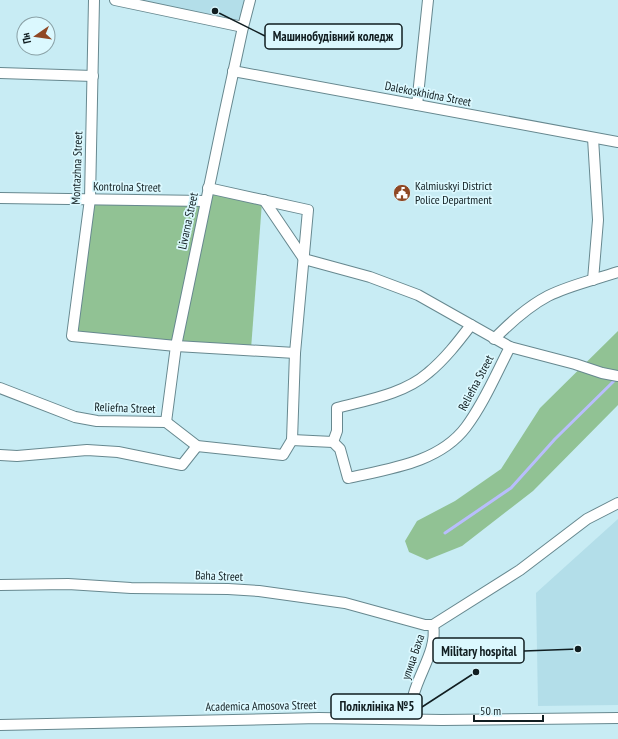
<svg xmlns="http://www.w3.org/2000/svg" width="618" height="739" font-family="'PT Sans Narrow',sans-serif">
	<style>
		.built { fill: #b3dee9 }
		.green { fill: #91c294 }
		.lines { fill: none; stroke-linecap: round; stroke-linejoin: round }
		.stream { stroke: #b8befc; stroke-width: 3 }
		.street-casing { stroke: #67888f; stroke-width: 12 }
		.street { stroke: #fff; stroke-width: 10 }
		.labels { text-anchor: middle; stroke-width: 3.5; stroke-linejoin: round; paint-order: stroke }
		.street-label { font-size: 12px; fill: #111e21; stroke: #dbf8fe }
		.poi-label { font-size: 12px; fill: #111e21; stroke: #dbf8fe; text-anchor: start }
		.leader { fill: none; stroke: #111e21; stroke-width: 1.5 }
		.callout-dot { fill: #111e21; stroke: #dbf8fe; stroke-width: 1.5 }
		.callout { fill: #dbf8fe; stroke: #111e21; stroke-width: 1.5 }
		.callout-label { font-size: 13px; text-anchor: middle; font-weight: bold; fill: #111e21 }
	</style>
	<rect width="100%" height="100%" fill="#c8ecf4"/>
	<!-- built -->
	<g class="built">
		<path d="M135,0H246L240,22Z"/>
		<path d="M618,519V705L538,706L536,593Z"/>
	</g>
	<!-- green -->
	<g class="green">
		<path d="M209,191L262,202L251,349L178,344Z"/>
		<path d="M92,201L202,203L174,343L74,335Z"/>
		<path d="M618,331V405L533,491L462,546L427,560L409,552L405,541L417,521L455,501L501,469L540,408Z"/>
	</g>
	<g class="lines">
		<!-- stream -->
		<path class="stream" d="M445,533L511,488L555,439L617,378"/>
		<defs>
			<g id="street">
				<path d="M94,0L90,199L72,336L176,346L295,353"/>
				<path d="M115,0L243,27"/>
				<path d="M233,71L618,142"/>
				<path d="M0,73L93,76"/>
				<path d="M417,105L428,0"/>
				<path d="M0,198L205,201"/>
				<path d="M264,200L304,259"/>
				<path d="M304,259L370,277L418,295L510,347L575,364L602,373L618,376"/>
				<path d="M593,280L598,220L593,138"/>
				<path d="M494,339C510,323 527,307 548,296C570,285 594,280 618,272"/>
				<path d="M0,388L75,417L97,421L166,422L197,446L283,455L292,440L295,353L308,210L208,188"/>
				<path d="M166,422L176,346L224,115L243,27L250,0"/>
				<path d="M292,440L333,442L340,449L348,478C388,469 439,463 466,427C484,403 496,374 510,347"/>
				<path d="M333,442L337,431V408C367,400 404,394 428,373C445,359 458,342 471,325"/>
				<path d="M0,455L17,456L87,450L118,452L182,465L197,446"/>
				<path d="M0,585L68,584L131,588L228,589L259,591L345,603L425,625H433"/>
				<path d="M433,625L520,570L587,519L618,503"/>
				<path d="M412,719C406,686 439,656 433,625"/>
				<path d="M0,725L319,718L442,720L618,718"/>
			</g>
		</defs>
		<!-- street casing -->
		<use href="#street" class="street-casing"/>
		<!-- street -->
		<use href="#street" class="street"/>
	</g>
	<!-- icons -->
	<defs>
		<symbol id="civic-disc" viewBox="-11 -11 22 22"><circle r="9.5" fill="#8f4824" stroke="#dbf8fe"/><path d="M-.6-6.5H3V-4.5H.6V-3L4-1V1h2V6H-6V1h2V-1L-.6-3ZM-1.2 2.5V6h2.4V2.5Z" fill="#fff"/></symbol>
	</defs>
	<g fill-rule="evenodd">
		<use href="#civic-disc" x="392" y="183" width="20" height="20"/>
	</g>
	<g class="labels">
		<!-- street labels -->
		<g class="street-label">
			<text transform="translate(428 94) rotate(11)" y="4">Dalekoskhidna Street</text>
			<text transform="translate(77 168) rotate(-88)" y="4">Montazhna Street</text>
			<text transform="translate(127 187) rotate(1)" y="4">Kontrolna Street</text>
			<text transform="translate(188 221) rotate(-78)" y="4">Livarna Street</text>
			<text transform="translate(476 383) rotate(-62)" y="4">Reliefna Street</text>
			<text transform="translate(125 408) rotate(2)" y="4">Reliefna Street</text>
			<text transform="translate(219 576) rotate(2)" y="4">Baha Street</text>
			<text transform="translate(413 657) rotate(-71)" y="4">улица Баха</text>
			<text transform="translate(261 706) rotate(-1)" y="4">Academica Amosova Street</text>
		</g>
		<!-- poi labels -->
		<g class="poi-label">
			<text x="415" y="190">Kalmiuskyi District<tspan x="415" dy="14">Police Department</tspan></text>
		</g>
	</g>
	<!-- callouts -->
	<path class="leader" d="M215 11L265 36M578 649L524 651M476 672L422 707"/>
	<g class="callout-dot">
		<circle cx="215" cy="11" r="4"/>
		<circle cx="578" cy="649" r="4"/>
		<circle cx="476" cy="672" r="4"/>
	</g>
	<g class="callout">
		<rect x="265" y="24" width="137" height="25" rx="4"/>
		<rect x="433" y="638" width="91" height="25" rx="4"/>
		<rect x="331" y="694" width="91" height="25" rx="4"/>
	</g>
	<g class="callout-label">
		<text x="333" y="41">Машинобудівний коледж</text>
		<text x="479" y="656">Military hospital</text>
		<text x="377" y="711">Поліклініка №5</text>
	</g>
	<!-- north arrow -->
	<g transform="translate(36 36) rotate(257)"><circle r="19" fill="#dbf8fe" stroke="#8aa1a6"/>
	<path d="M0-3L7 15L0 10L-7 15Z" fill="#8f4824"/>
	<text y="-6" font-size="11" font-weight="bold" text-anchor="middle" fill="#111e21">Пн</text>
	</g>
	<!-- scale -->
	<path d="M474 715v6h69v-6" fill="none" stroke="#111e21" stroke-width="2"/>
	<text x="480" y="715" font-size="12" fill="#111e21" stroke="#dbf8fe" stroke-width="3" paint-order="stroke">50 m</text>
</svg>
